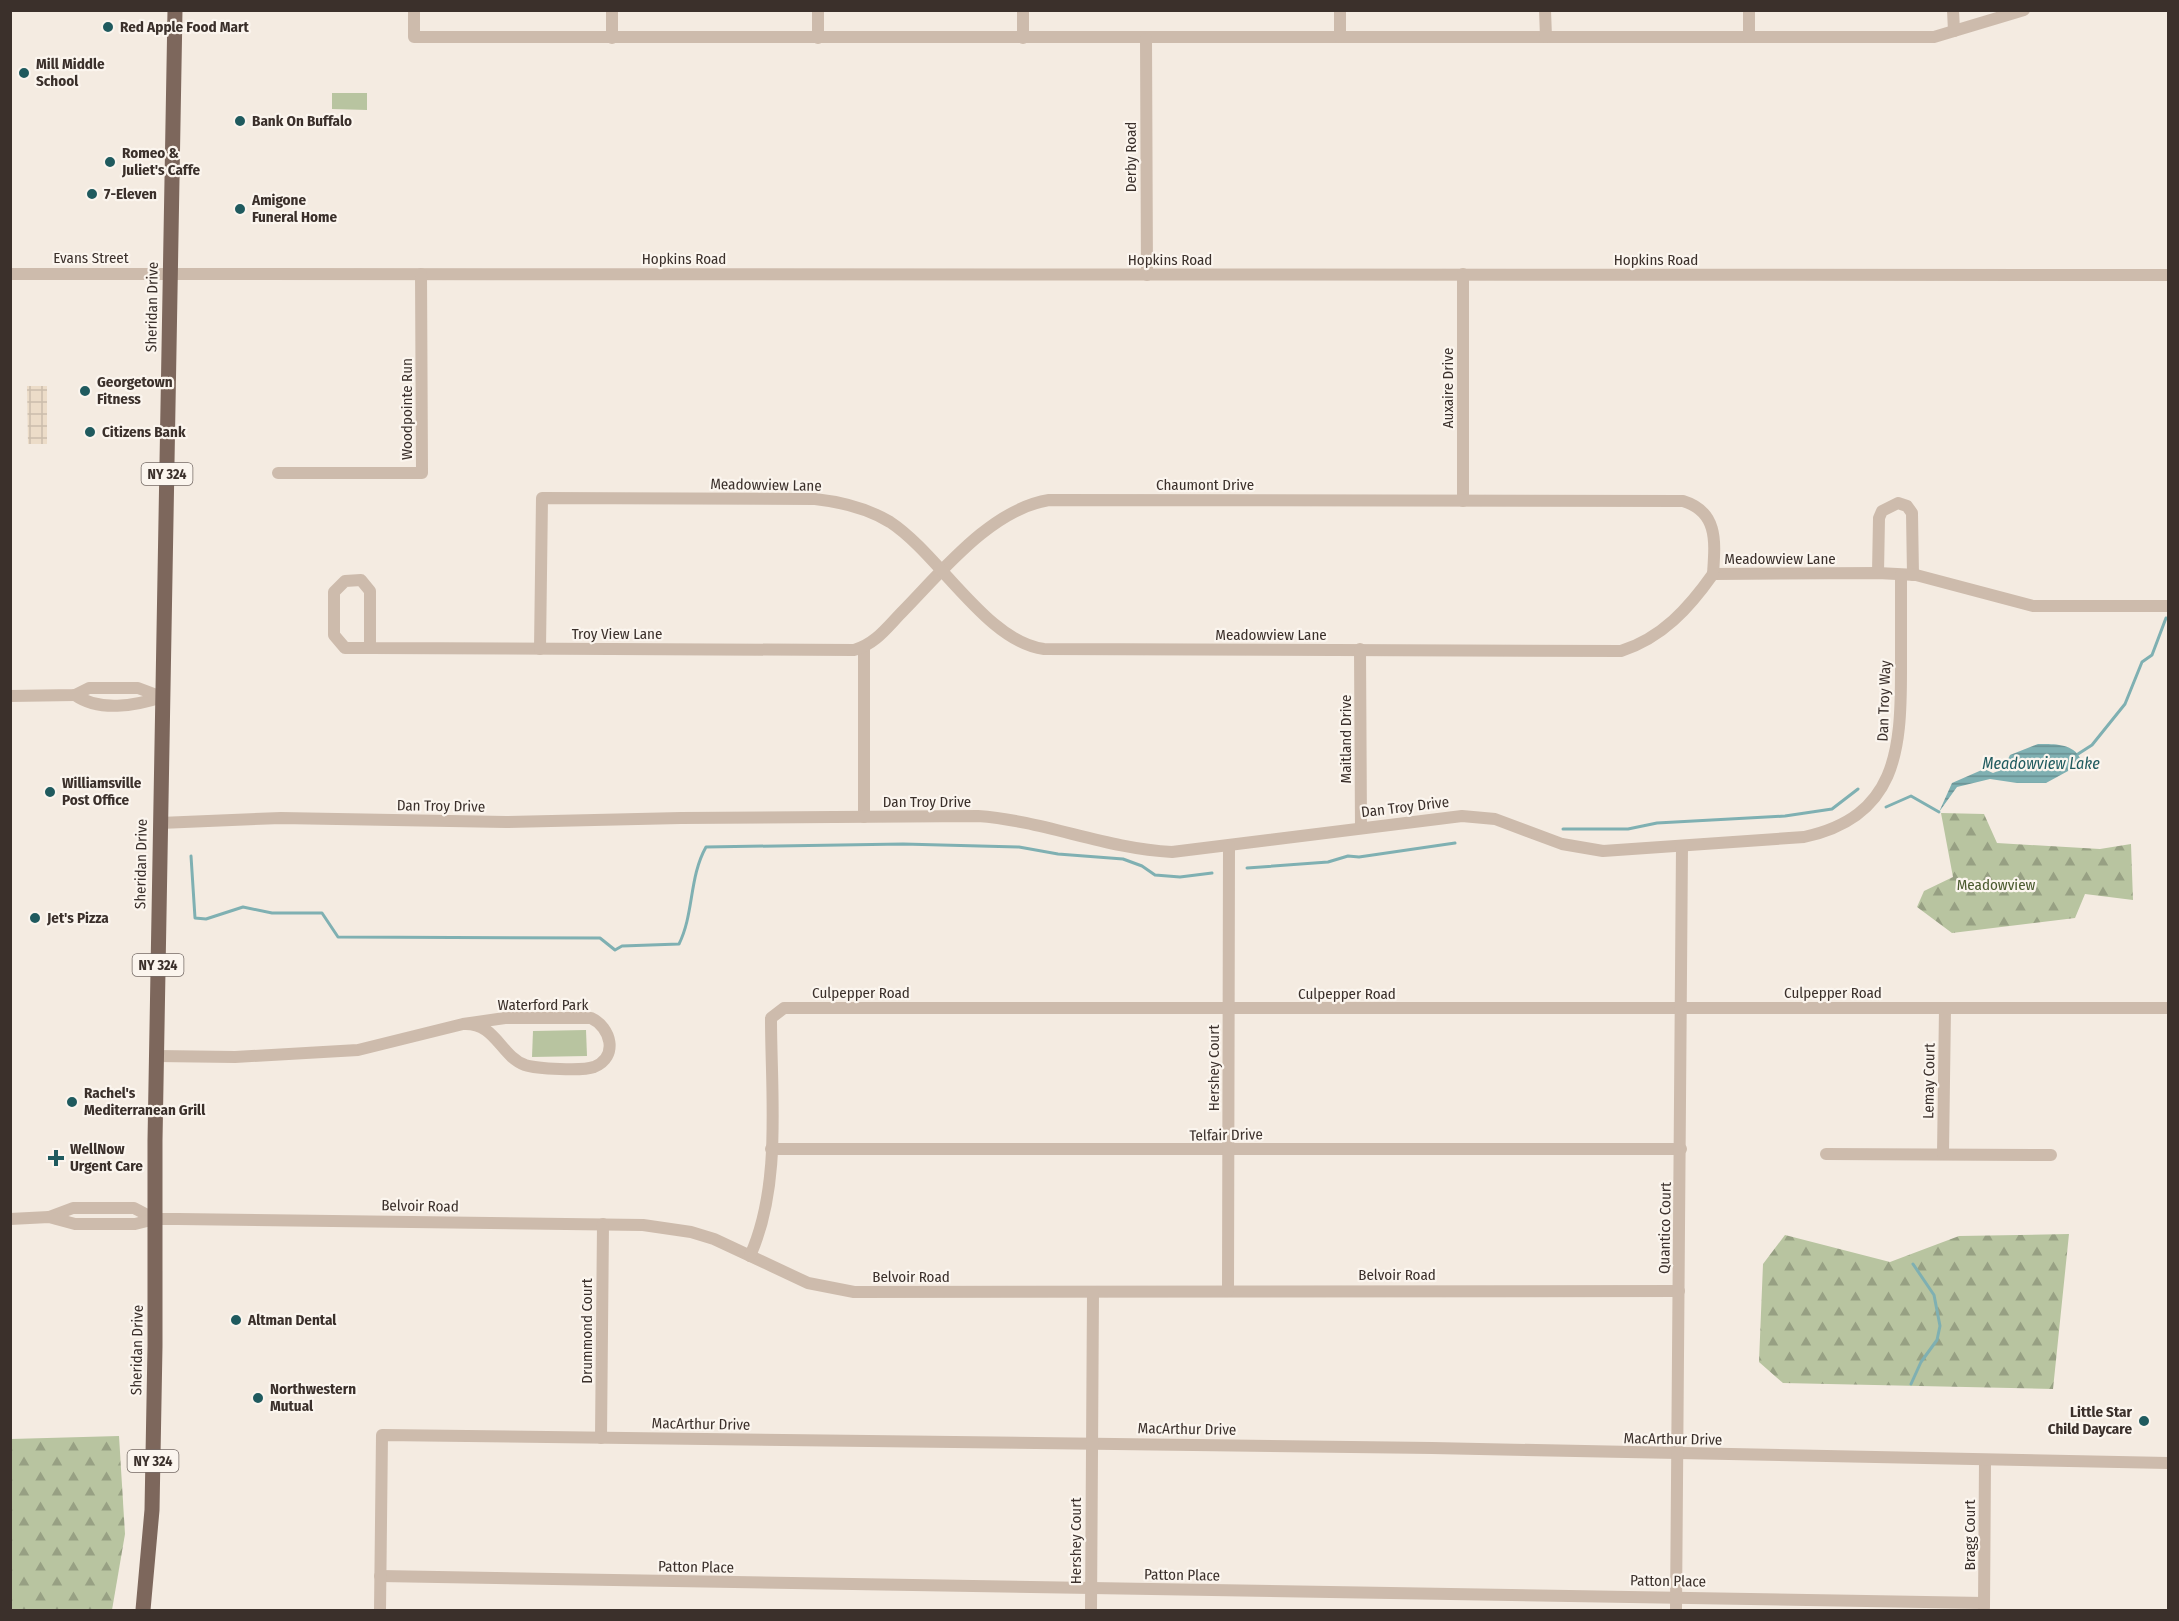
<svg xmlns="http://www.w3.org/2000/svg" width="2179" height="1621" font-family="'Fira Sans Condensed',sans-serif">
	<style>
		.forest { fill: url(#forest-firs) }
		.pitch { fill: #b8c4a0 }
		.plaza { fill: url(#plaza-grid) }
		.water { fill: url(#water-rules) }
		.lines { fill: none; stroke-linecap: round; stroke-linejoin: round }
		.stream { stroke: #7fb0b2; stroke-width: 3 }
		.minor { stroke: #cdbbac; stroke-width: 12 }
		.major { stroke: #7d675c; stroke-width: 15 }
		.poi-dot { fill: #1f5a5e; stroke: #fbf5ee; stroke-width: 2 }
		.labels { text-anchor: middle; stroke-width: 4.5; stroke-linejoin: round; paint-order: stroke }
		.shield { fill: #fbf5ee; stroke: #756b66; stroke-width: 1.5 }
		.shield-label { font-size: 14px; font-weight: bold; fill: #3b302b }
		.poi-label { font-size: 15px; font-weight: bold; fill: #3b302b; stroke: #fbf5ee; text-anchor: start }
		.street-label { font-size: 15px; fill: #3b302b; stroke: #fbf5ee }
		.park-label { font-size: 15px; fill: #4a5a2e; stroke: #fbf5ee }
		.water-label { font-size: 16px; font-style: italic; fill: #1f5a5e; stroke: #fbf5ee }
	</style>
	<defs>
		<pattern id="forest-firs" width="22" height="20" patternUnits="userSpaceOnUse" patternTransform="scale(1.5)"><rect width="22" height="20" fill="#b8c4a0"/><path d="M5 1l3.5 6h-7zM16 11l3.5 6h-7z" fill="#97a083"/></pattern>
		<pattern id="plaza-grid" width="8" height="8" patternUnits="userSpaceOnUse" patternTransform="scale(1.5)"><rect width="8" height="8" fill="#ecdcc8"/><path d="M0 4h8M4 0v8" fill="none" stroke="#cbbdac"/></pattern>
		<pattern id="water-rules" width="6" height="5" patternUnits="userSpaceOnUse" patternTransform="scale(1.5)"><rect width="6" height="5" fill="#7fb0b2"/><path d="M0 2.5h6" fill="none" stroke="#699091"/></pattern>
	</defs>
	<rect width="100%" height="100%" fill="#f4ebe1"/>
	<!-- forest -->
	<g class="forest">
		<path d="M1941,813L1984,814L1997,843L2100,849L2131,844L2133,900L2085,894L2075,918L1952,933L1917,907L1924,891L1953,877Z"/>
		<path d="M2069,1234L2053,1389L1783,1383L1759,1362L1763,1264L1785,1235L1890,1262L1959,1236Z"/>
		<path d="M119,1436L125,1534L112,1610H11V1439Z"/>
	</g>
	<!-- pitch -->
	<g class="pitch">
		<path d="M332,93H367V110L332,109Z"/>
		<path d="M586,1030L587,1056L532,1057L533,1031Z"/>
	</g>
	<!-- plaza -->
	<path class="plaza" d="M27,386H47V444H28Z"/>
	<!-- water -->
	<path class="water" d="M2038,744C2052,744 2073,743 2080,758L2068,771L2046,783H2017L1990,779L1957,787L1939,812L1952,783L1984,769L1993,773L2003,769L2010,755Z"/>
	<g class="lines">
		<!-- stream -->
		<g class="stream">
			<path d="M2078,754L2092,745L2125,704L2142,662L2152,655L2166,618"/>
			<path d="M1886,807L1911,796L1939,812"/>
			<path d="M1563,829H1628L1657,823L1785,816L1832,809L1858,789"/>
			<path d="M191,856L195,918L206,919L243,907L272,913H322L338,937L600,938L615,950L622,946L679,944C694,914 689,877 706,847L903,844L1019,847L1058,854L1123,859L1142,866L1155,875L1180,877L1212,873"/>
			<path d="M1247,868L1328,862L1348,856L1359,857L1455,843"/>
			<path d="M1911,1384L1921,1362L1937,1340L1940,1326L1934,1295L1913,1264"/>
		</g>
		<!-- minor -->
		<g class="minor">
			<path d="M414,10V37H1934L2024,10"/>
			<path d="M1545,10L1546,37"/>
			<path d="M1953,10L1954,31"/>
			<path d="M1340,37V10"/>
			<path d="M1749,37V10"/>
			<path d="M612,38V10"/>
			<path d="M818,38V10"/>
			<path d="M1023,38V10"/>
			<path d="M1146,39L1147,275"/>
			<path d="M10,274L2168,275"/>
			<path d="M278,473H422L421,274"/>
			<path d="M1463,501V274"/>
			<path d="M1878,573L1879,518L1882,511L1898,503L1907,506L1912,513L1913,575"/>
			<path d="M1713,574L1878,573L1916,575L2033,606H2168"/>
			<path d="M864,647V817"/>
			<path d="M370,648V591L361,580L345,581L334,592V635L345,648H370L854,650C876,644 888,626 904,610C943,570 992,509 1049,500L1683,501C1719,512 1715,543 1713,574"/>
			<path d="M540,649L542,498L815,499C842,502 867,508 890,522C939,554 987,642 1044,649L1621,651C1662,638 1689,608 1713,574"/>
			<path d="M1360,649L1361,828"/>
			<path d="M75,695C99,712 135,706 162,697"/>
			<path d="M10,696L75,695L89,688H138L162,697"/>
			<path d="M160,823L281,818L506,822L681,818L978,816C1045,821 1106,849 1172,852L1462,816L1495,819L1562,844L1603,851L1804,837C1897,817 1901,750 1901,671C1901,639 1901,607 1901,575"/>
			<path d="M157,1056L235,1057L358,1050L463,1024C496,1022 500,1056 525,1065C537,1069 583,1071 594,1067C619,1057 611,1027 591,1018H505L463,1024"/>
			<path d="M771,1149H1681"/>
			<path d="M1826,1154L2051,1155"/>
			<path d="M1943,1154L1945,1008"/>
			<path d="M49,1217L73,1208H134L155,1219"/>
			<path d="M10,1219L49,1217L75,1224H135L155,1219H178L643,1225L691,1232L714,1239L808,1283L854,1292L1679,1291"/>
			<path d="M750,1256C782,1185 771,1095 771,1018L784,1008H2168"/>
			<path d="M1228,1291L1229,846"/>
			<path d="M601,1438L603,1224"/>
			<path d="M380,1576L1984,1603"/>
			<path d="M1984,1608L1985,1460"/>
			<path d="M380,1610L382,1435L1432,1448L2168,1463"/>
			<path d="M1091,1610L1093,1292"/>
			<path d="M1676,1610L1682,846"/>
		</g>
		<!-- major -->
		<path class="major" d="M143,1610L152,1510L155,1346V1141L175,10"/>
	</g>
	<!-- markers -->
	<g class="poi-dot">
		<circle cx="108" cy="27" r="6"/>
		<circle cx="24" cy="73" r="6"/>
		<circle cx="240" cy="121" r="6"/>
		<circle cx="110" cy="162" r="6"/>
		<circle cx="92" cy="194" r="6"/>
		<circle cx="240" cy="209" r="6"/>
		<circle cx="85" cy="391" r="6"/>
		<circle cx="90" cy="432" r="6"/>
		<circle cx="50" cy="792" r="6"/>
		<circle cx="35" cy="918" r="6"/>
		<circle cx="72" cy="1102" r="6"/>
		<path d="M53 1149h6v6h6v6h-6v6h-6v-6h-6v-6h6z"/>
		<circle cx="236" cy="1320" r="6"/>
		<circle cx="258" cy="1398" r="6"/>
		<circle cx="2144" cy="1421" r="6"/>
	</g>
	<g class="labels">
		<!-- shield labels -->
		<g class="shield">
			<rect x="141.5" y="463" width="51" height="22" rx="4.5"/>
			<rect x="132.5" y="954" width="51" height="22" rx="4.5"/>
			<rect x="127.5" y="1450" width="51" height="22" rx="4.5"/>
		</g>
		<g class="shield-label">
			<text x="167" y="479">NY 324</text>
			<text x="158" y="970">NY 324</text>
			<text x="153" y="1466">NY 324</text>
		</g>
		<!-- poi labels -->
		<g class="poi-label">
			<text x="120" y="32">Red Apple Food Mart</text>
			<text x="36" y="69">Mill Middle<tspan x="36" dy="17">School</tspan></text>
			<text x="252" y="126">Bank On Buffalo</text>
			<text x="122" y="158">Romeo &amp;<tspan x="122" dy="17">Juliet's Caffe</tspan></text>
			<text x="104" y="199">7-Eleven</text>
			<text x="252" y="205">Amigone<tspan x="252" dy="17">Funeral Home</tspan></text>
			<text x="97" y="387">Georgetown<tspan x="97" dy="17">Fitness</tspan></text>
			<text x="102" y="437">Citizens Bank</text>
			<text x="62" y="788">Williamsville<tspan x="62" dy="17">Post Office</tspan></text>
			<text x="47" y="923">Jet's Pizza</text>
			<text x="84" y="1098">Rachel's<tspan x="84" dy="17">Mediterranean Grill</tspan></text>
			<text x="70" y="1154">WellNow<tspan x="70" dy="17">Urgent Care</tspan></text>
			<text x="248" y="1325">Altman Dental</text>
			<text x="270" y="1394">Northwestern<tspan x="270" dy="17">Mutual</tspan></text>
			<text x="2132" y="1417" text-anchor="end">Little Star<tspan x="2132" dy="17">Child Daycare</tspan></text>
		</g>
		<!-- street labels -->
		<g class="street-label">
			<text transform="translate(1131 157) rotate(-90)" y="5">Derby Road</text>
			<text x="91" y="263">Evans Street</text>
			<text x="684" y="264">Hopkins Road</text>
			<text x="1170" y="265">Hopkins Road</text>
			<text x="1656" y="265">Hopkins Road</text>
			<text transform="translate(152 307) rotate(-89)" y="5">Sheridan Drive</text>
			<text transform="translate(1448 388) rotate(-90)" y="5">Auxaire Drive</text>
			<text transform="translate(407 409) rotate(-90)" y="5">Woodpointe Run</text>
			<text transform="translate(766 485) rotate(1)" y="5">Meadowview Lane</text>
			<text x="1205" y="490">Chaumont Drive</text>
			<text x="1780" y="564">Meadowview Lane</text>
			<text x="617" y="639">Troy View Lane</text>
			<text x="1271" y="640">Meadowview Lane</text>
			<text transform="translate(1884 701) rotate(-88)" y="5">Dan Troy Way</text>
			<text transform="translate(1346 739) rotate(-90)" y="5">Maitland Drive</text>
			<text x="927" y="807">Dan Troy Drive</text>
			<text transform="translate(441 806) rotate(1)" y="5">Dan Troy Drive</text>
			<text transform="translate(1405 807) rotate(-7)" y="5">Dan Troy Drive</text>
			<text transform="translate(141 864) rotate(-89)" y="5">Sheridan Drive</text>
			<text x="861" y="998">Culpepper Road</text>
			<text x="1833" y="998">Culpepper Road</text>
			<text x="1347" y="999">Culpepper Road</text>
			<text x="543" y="1010">Waterford Park</text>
			<text transform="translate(1214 1068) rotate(-90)" y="5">Hershey Court</text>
			<text transform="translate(1929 1081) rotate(-89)" y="5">Lemay Court</text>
			<text transform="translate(1226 1135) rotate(-1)" y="5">Telfair Drive</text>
			<text transform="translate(420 1206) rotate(1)" y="5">Belvoir Road</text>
			<text transform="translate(1665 1228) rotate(-89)" y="5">Quantico Court</text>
			<text x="1397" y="1280">Belvoir Road</text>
			<text x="911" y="1282">Belvoir Road</text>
			<text transform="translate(587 1331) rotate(-90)" y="5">Drummond Court</text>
			<text transform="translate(137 1350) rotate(-89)" y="5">Sheridan Drive</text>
			<text transform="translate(701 1424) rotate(1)" y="5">MacArthur Drive</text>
			<text transform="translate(1187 1429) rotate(1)" y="5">MacArthur Drive</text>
			<text transform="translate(1673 1439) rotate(1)" y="5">MacArthur Drive</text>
			<text transform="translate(1970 1535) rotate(-90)" y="5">Bragg Court</text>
			<text transform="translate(1076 1541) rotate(-90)" y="5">Hershey Court</text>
			<text transform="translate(696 1567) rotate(1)" y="5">Patton Place</text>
			<text transform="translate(1182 1575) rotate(1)" y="5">Patton Place</text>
			<text transform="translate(1668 1581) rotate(1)" y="5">Patton Place</text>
		</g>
		<!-- park labels -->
		<g class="park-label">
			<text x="1996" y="890">Meadowview</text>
		</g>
		<!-- water labels -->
		<g class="water-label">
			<text x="2041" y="769">Meadowview Lake</text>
		</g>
	</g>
	<!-- border -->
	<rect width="2179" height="1621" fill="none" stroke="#3b302b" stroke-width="24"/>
</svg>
